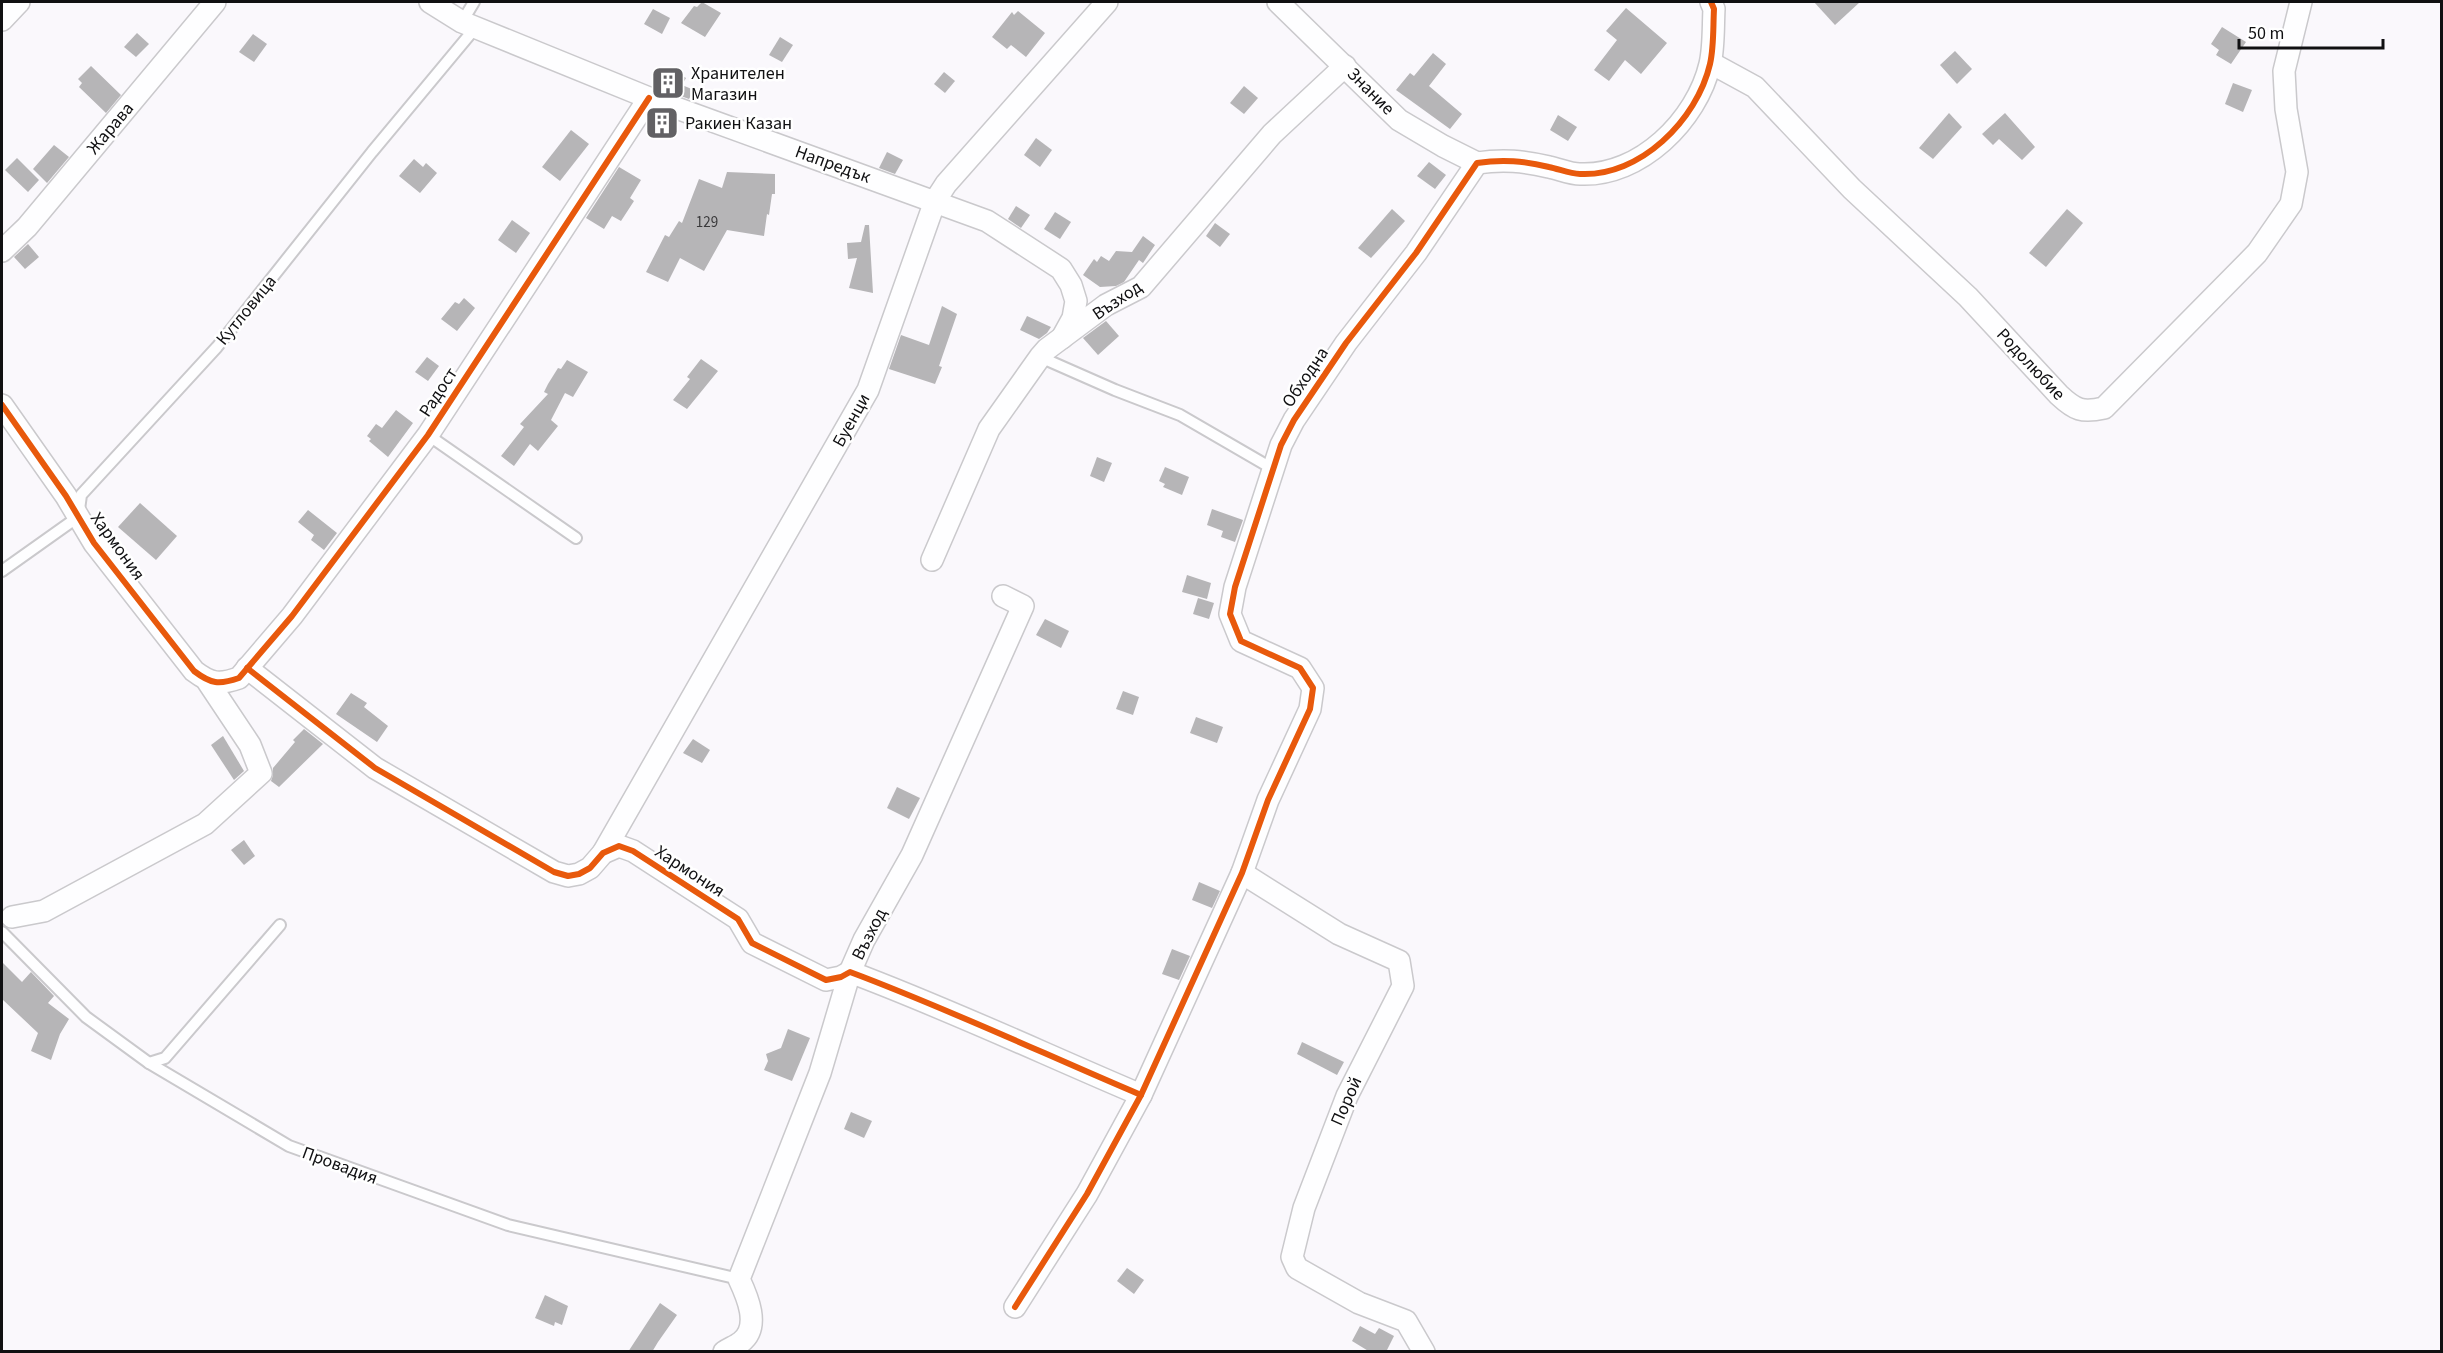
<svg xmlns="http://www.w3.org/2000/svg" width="2443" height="1353" font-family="'Source Sans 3',sans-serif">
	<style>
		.building { fill: #b6b5b7 }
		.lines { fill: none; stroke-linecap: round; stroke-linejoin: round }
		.lane-casing { stroke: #cac9cc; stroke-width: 14 }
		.street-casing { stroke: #cac9cc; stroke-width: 24 }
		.lane { stroke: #fefeff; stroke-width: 10 }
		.street { stroke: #fefeff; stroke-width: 21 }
		.cycleway-casing { stroke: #fff; stroke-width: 10 }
		.cycleway { stroke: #e8590c; stroke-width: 6 }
		.labels { text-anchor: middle; stroke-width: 5; stroke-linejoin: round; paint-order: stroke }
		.number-label { font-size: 15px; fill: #3a393b }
		.poi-label { font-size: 18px; fill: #101012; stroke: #fff; text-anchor: start }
		.street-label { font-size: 18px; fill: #101012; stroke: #fff }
	</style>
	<rect width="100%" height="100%" fill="#faf8fc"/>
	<!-- building -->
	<g class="building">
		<path d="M702,2L721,13L705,37L681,23L694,6L697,7Z"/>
		<path d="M1814,2H1860L1835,25Z"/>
		<path d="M1626,8L1667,43L1641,74L1625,60L1609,81L1594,70L1617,40L1606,31Z"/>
		<path d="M653,9L670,18L662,34L644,24Z"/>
		<path d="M1018,11L1045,33L1026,57L1011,45L1007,49L992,37L1012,12L1014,15Z"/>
		<path d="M2222,27L2246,42L2231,64L2216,55L2219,50L2211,44Z"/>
		<path d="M137,33L149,44L136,57L124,47Z"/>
		<path d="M253,34L267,44L254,62L239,52Z"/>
		<path d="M780,37L793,45L782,62L769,55Z"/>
		<path d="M1955,51L1972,69L1957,84L1940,65Z"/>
		<path d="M1433,53L1446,64L1429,86L1462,114L1450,129L1396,90L1410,73L1414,76Z"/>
		<path d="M91,66L121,95L106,113L79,87L82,83L78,79Z"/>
		<path d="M673,70L686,78L682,85L694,90L689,99L662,89Z"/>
		<path d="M944,72L955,81L945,93L934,84Z"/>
		<path d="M2233,83L2252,90L2243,112L2225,104Z"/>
		<path d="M1244,86L1258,98L1244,114L1230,103Z"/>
		<path d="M654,113L677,122L669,138L646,128Z"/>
		<path d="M1949,113L1962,127L1933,159L1919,148Z"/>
		<path d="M2005,113L2035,147L2022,160L1999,139L1993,145L1982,134Z"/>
		<path d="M1558,115L1577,127L1568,141L1550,130Z"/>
		<path d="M571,130L589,144L560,181L542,167Z"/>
		<path d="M1036,138L1052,150L1040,167L1024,155Z"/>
		<path d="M54,145L69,157L47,183L33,169Z"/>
		<path d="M887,152L903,160L895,174L879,168Z"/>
		<path d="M17,158L39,180L28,192L5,170Z"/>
		<path d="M414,159L423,167L426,163L437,173L420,193L399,176Z"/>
		<path d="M1429,162L1446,175L1435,189L1417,176Z"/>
		<path d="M619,167L641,180L630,198L634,201L621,221L612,216L604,229L586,218Z"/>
		<path d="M727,172L775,174V194H772L769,215L767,214L764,236L727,230L704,271L680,258L668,282L646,272L665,235L669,237L679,221L682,223L699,179L722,188Z"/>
		<path d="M1016,206L1030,215L1021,228L1008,219Z"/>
		<path d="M1392,209L1405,221L1371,258L1358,248Z"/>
		<path d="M2067,209L2083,223L2046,267L2029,253Z"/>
		<path d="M1055,212L1071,222L1060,239L1044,229Z"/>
		<path d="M512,220L530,233L516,253L498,240Z"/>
		<path d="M1215,223L1230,234L1220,247L1206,236Z"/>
		<path d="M865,225H869L873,293L849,288L857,258L848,259L847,243L861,242Z"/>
		<path d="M1143,236L1155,245L1143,263L1139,260L1124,282L1116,286L1100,287L1083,275L1094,259L1097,262L1101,256L1109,261L1116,251L1132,252Z"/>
		<path d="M28,244L39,257L25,269L14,257Z"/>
		<path d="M464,298L475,308L457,331L441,319L455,302L459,304Z"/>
		<path d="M942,306L957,314L939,366L942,367L935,384L889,369L901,335L929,345Z"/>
		<path d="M1027,316L1051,327L1047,333L1039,339L1020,330Z"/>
		<path d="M1106,321L1119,336L1098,355L1083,338Z"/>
		<path d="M427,357L439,366L428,381L415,372Z"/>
		<path d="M701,359L718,371L687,409L673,400L690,379L687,377Z"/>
		<path d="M567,360L588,372L573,397L565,393L551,420L558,426L538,451L530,444L514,466L501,456L524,427L520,424L548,394L544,392L548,384L558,368L561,369Z"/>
		<path d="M396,410L413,423L388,457L369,441L371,439L367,436L376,424L382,428Z"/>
		<path d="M1097,457L1112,463L1104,482L1090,476Z"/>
		<path d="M1165,467L1189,477L1182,495L1163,487L1165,484L1159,481Z"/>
		<path d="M140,503L177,536L156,560L118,527Z"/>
		<path d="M1212,509L1243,520L1235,542L1221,537L1223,531L1207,525Z"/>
		<path d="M308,510L337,533L324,550L311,540L314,535L298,522Z"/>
		<path d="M1187,575L1211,583L1207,599L1182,592Z"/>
		<path d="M1198,598L1214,603L1209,619L1193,614Z"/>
		<path d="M1045,619L1069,631L1061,648L1036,635Z"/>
		<path d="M1123,691L1139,697L1133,715L1116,709Z"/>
		<path d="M351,693L367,703L364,707L388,726L377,742L336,714Z"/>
		<path d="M1196,717L1223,727L1217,743L1190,733Z"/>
		<path d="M304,729L323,744L279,787L271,781L273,775V768L295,742L293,740Z"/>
		<path d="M223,736L244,771L234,780L211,745Z"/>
		<path d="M693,739L710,750L702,763L683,753Z"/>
		<path d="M897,787L920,798L909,819L887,808Z"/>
		<path d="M244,840L255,856L244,865L231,850Z"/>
		<path d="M1199,882L1220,891L1212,908L1192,900Z"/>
		<path d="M1172,949L1190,956L1179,980L1162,974Z"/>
		<path d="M2,962L22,982L31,972L54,996L48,1003L69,1019L60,1034L51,1060L31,1051L38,1033L2,999Z"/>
		<path d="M788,1029L810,1038L792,1081L764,1070L768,1061L766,1054L781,1048Z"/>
		<path d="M1302,1042L1344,1062L1337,1075L1297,1054Z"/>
		<path d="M851,1112L872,1121L864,1138L844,1129Z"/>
		<path d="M1127,1268L1144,1280L1134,1294L1117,1281Z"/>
		<path d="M545,1295L568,1306L562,1325L555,1322L554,1326L535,1318Z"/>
		<path d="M660,1303L677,1315L658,1342L652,1352H628Z"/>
		<path d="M1360,1326L1375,1334L1379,1328L1394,1336L1386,1352H1370L1352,1341Z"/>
	</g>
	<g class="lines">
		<defs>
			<g id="lane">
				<path d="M462,22L474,2"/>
				<path d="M1040,357L1115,390L1180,415L1273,469"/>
				<path d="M428,435L576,538"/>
				<path d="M2,571L78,517L81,495L217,347L372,152L476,27"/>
				<path d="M2,932L86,1017L149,1063L289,1146L508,1225L739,1279"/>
				<path d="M149,1063L165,1058L280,925"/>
			</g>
			<g id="street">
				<path d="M430,2L462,22L649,98L987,221L1061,269L1071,285L1076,301L1073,318L1062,338"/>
				<path d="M1278,2L1399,120L1443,146L1477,163"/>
				<path d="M2,20L19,2"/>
				<path d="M1711,63L1755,87L1852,189L1968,297L2059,395C2075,410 2082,413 2104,408L2257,253L2291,204L2297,172L2286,109L2284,71L2301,2"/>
				<path d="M2,251L27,227L215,2"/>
				<path d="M2,405L66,496L94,543L194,671C211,684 219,685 239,678L292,616L428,435L649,98"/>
				<path d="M932,560L989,429L1040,357L1047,349L1106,305L1141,287L1272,134L1345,66"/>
				<path d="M247,668L375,768L554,872L568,876L579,874L590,868L603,853L619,846L633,851L738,919L752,943L826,980L841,977L850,972C949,1009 1044,1054 1141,1095"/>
				<path d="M603,853L868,390L935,201L946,184L1107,2"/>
				<path d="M1242,873L1339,934L1399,961L1403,986L1347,1096L1304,1208L1292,1257L1297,1268L1359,1303L1406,1321L1424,1352"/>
				<path d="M12,917L44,911L205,824L261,773L250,745L208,682"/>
				<path d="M1015,1307L1087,1194L1141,1095L1242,873L1268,800L1310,709L1313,688L1300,668L1241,641L1230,614L1235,587L1281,445L1294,420L1346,343L1416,253L1477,163C1503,159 1524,161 1549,167C1559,169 1570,174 1580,174C1640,177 1697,120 1710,64C1714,47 1713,27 1714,9L1711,2"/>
				<path d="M724,1352C730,1348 736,1346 741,1342C761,1327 747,1296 739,1279L820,1073L850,972L864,940L912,855L1023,606L1003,596"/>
			</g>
		</defs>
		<!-- lane casing -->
		<use href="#lane" class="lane-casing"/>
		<!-- street casing -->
		<use href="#street" class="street-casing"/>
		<!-- lane -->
		<use href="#lane" class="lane"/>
		<!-- street -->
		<use href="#street" class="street"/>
		<defs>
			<g id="cycleway">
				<path d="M2,405L66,496L94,543L194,671C211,684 219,685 239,678L292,616L428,435L649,98"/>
				<path d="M247,668L375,768L554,872L568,876L579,874L590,868L603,853L619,846L633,851L738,919L752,943L826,980L841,977L850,972C949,1009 1044,1054 1141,1095"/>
				<path d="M1015,1307L1087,1194L1141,1095L1242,873L1268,800L1310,709L1313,688L1300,668L1241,641L1230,614L1235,587L1281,445L1294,420L1346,343L1416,253L1477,163C1503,159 1524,161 1549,167C1559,169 1570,174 1580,174C1640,177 1697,120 1710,64C1714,47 1713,27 1714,9L1711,2"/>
			</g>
		</defs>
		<!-- cycleway casing -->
		<use href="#cycleway" class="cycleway-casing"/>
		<!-- cycleway -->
		<use href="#cycleway" class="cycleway"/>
	</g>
	<!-- icons -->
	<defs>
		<symbol id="building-square" viewBox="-11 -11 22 22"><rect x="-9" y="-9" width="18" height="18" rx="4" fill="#626164" stroke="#fff"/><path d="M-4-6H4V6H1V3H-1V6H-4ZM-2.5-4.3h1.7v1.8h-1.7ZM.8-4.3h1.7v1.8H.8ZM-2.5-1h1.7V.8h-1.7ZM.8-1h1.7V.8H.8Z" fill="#fff"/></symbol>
	</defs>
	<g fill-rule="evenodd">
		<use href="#building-square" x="649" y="64" width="38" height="38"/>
		<use href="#building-square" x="643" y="104" width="38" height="38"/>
	</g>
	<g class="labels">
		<!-- number labels -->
		<g class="number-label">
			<text x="707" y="227">129</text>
		</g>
		<!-- poi labels -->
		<g class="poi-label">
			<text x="691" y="79">Хранителен<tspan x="691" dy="21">Магазин</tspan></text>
			<text x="685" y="129">Ракиен Казан</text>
		</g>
		<!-- street labels -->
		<g class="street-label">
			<text transform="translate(1371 91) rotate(45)" y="6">Знание</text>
			<text transform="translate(110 128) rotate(-50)" y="6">Жарава</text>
			<text transform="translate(833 164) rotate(20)" y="6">Напредък</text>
			<text transform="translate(1117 300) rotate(-34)" y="6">Възход</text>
			<text transform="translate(246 310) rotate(-51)" y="6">Кутловица</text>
			<text transform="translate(2031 364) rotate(47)" y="6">Родолюбие</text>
			<text transform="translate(1305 377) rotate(-56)" y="6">Обходна</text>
			<text transform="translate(438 392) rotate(-57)" y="6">Радост</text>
			<text transform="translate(851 420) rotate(-61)" y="6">Буенци</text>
			<text transform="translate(118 546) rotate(54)" y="6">Хармония</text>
			<text transform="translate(690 871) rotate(33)" y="6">Хармония</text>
			<text transform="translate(869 934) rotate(-63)" y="6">Възход</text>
			<text transform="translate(1346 1101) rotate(-66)" y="6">Порой</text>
			<text transform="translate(340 1165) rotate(20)" y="6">Провадия</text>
		</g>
	</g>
	<!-- border -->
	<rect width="2443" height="1353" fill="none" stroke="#101012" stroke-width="6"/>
	<!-- scale -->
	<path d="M2239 39v9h144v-9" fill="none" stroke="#101012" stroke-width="3"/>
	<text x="2248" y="39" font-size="18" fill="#101012" stroke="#ffffff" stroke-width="4.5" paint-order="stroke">50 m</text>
</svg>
